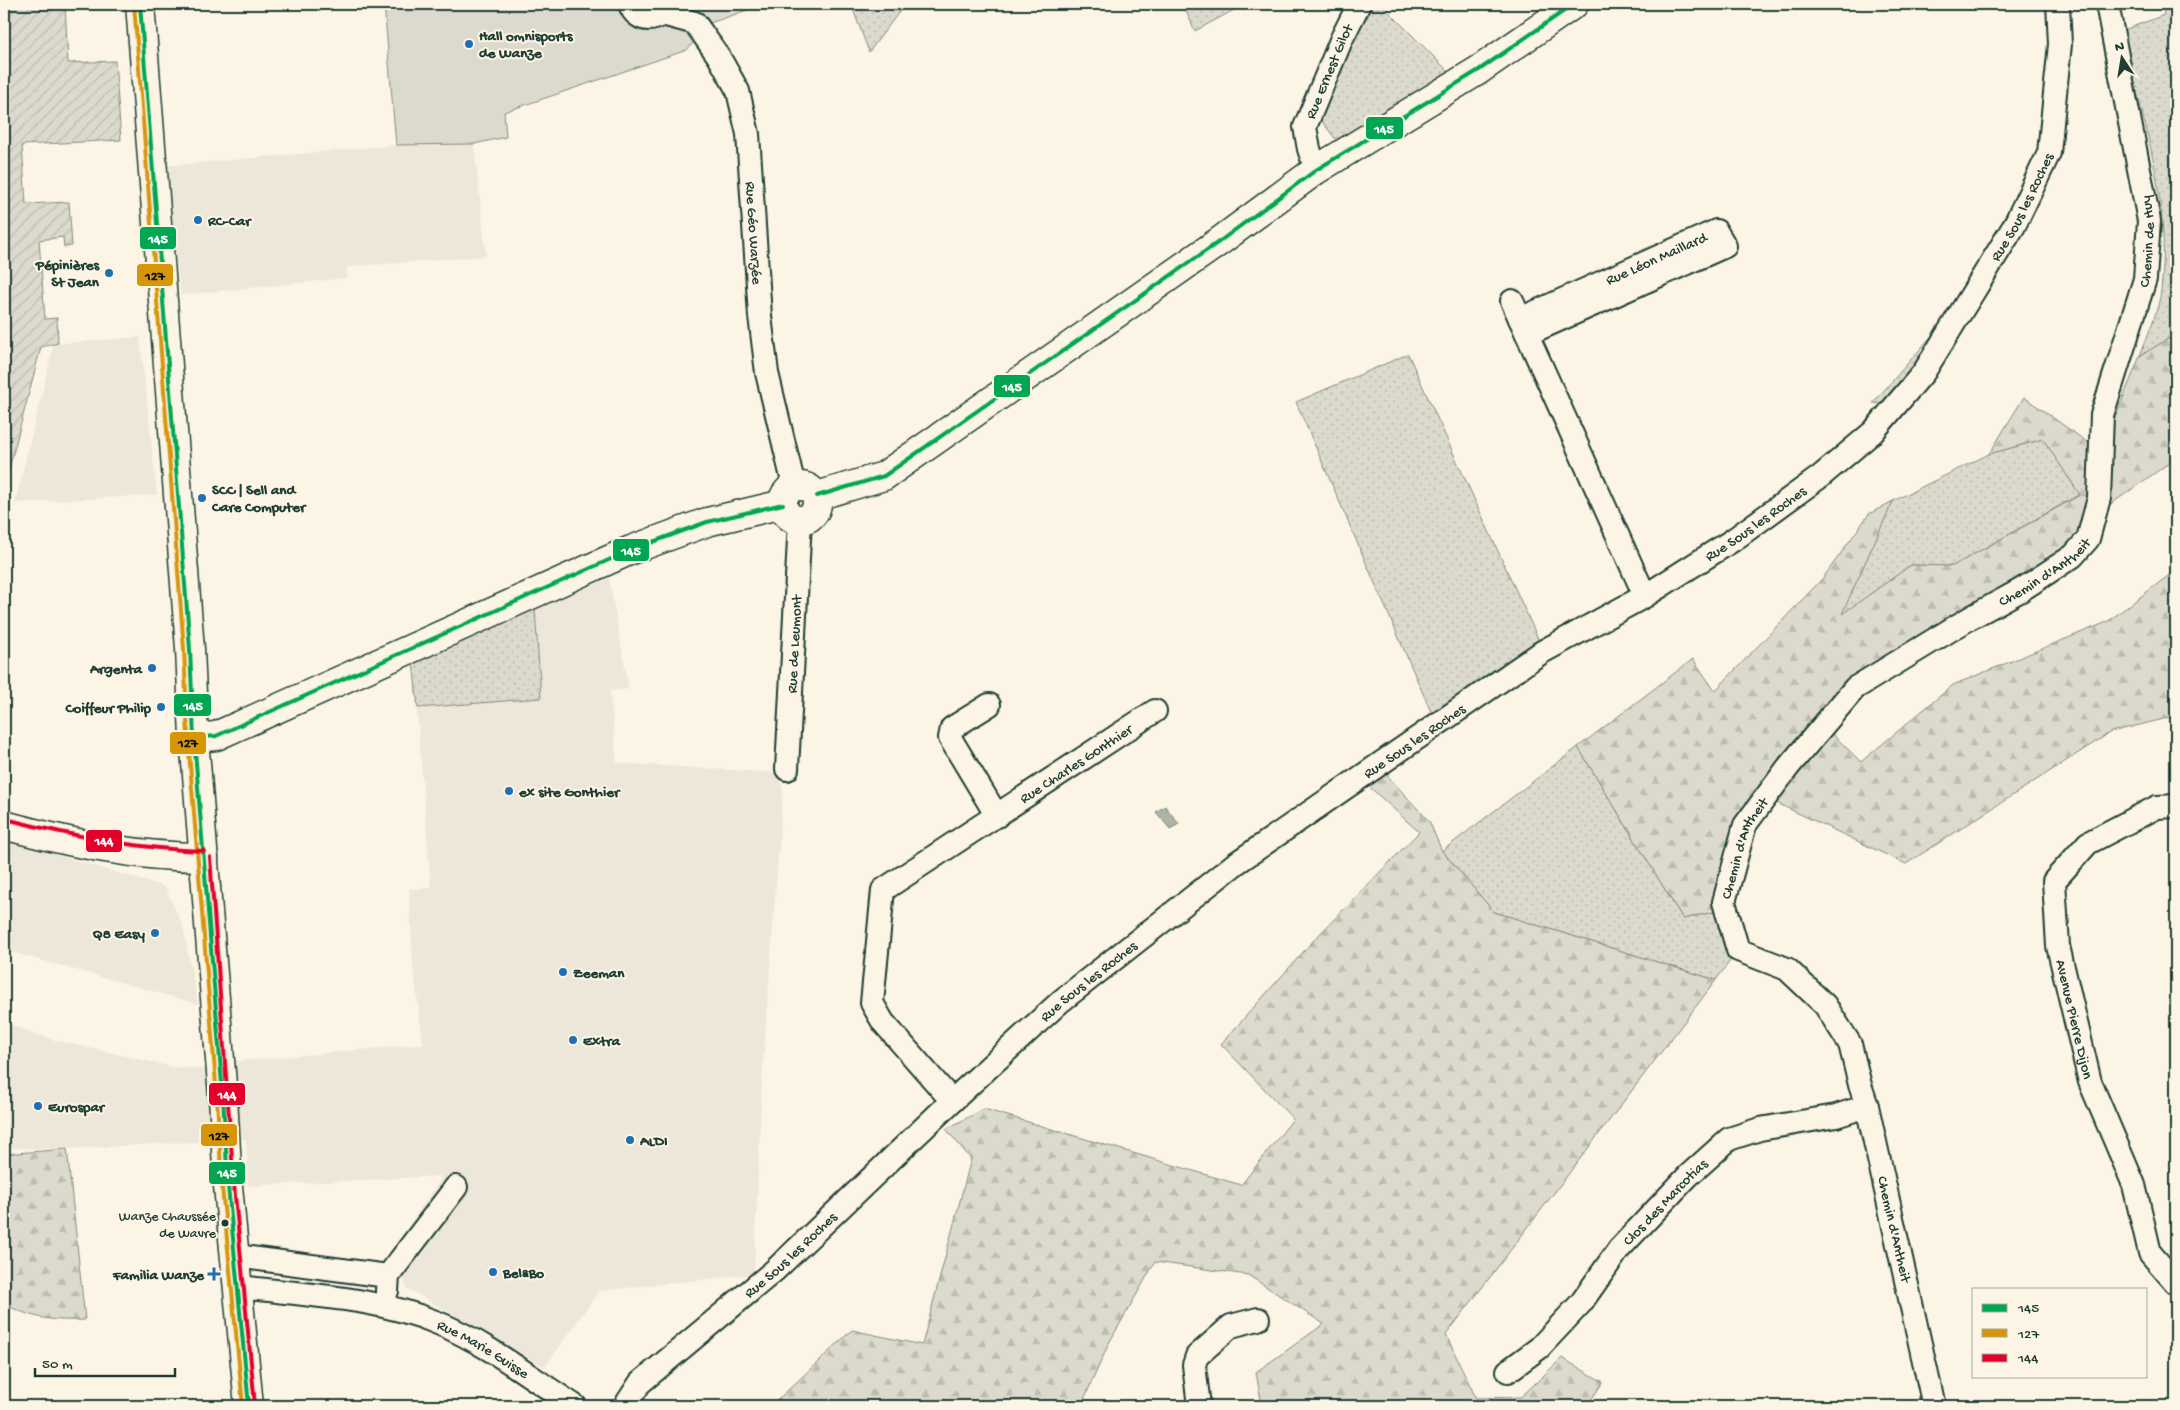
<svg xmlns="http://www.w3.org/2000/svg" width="2180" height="1410" font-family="'Gochi Hand',sans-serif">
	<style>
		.built { fill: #ece7d8 }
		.grass { fill: url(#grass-dots); stroke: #7e8c80 }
		.forest { fill: url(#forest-firs); stroke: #7e8c80 }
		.park { fill: #dcdacc; stroke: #7e8c80 }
		.garden { fill: url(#garden-furrows); stroke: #7e8c80 }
		.water { fill: #aeb3a7; stroke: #758479 }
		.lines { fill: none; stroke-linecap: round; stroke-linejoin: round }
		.minor-casing { stroke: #1f3d34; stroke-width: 26 }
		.tertiary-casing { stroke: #1f3d34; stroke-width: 31 }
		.secondary-casing { stroke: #1f3d34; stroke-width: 31 }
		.primary-casing { stroke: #1f3d34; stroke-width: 31 }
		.minor { stroke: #fcf5e5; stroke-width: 22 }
		.tertiary { stroke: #fcf5e5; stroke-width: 28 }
		.secondary { stroke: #fcf5e5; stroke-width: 28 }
		.primary { stroke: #fcf5e5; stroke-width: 28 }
		.bus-1-casing { stroke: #fcf5e5; stroke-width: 8 }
		.bus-2-casing { stroke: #fcf5e5; stroke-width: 8 }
		.bus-3-casing { stroke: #fcf5e5; stroke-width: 8 }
		.bus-1 { stroke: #00a651; stroke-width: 4 }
		.bus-2 { stroke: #d79608; stroke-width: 4 }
		.bus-3 { stroke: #e4002b; stroke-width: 4 }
		.poi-dot { fill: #1f6fb2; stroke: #fcf5e5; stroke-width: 2 }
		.bus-dot { fill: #1f3d34; stroke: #fcf5e5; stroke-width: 2 }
		.labels { text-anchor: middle; stroke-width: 4; stroke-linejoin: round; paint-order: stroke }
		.bus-label { font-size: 14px; fill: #1f3d34; stroke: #fcf5e5; text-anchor: end }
		.poi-label { font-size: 15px; font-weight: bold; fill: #1f3d34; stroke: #fcf5e5; text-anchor: start }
		.street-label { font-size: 15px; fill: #1f3d34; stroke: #fcf5e5 }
		.line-badge { stroke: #fcf5e5; stroke-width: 2 }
		.badge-label { font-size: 14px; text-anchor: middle; font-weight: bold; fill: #fff }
		.pale-badge-label { font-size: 14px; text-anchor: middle; font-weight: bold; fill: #111 }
	</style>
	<defs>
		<pattern id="grass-dots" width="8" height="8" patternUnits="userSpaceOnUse" patternTransform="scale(1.25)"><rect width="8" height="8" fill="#dcdacc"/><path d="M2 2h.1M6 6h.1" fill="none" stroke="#bcbcb0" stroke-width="1.8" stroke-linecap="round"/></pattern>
		<pattern id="forest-firs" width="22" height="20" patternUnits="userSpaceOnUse" patternTransform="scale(1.25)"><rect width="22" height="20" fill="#dcdacc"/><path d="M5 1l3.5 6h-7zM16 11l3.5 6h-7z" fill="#bcbcb0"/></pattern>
		<pattern id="garden-furrows" width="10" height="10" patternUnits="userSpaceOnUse" patternTransform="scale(1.25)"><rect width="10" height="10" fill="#dcdacc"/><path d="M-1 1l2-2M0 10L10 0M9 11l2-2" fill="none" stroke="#bcbcb0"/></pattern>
	</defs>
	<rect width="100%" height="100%" fill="#fcf5e5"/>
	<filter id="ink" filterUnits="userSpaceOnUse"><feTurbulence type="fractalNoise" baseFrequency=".02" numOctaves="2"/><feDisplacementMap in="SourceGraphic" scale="10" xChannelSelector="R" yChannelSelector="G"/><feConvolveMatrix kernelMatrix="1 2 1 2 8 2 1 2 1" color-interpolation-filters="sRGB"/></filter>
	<g filter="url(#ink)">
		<!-- built -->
		<g class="built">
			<path d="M474,144L486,256L347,267V278L181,295L164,166L396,145Z"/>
			<path d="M140,337L157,495L15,503L54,344Z"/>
			<path d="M609,578L629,689L610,691L617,763L778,773L783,789L762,1078L754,1274L599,1291L545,1367L408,1289L390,1253L440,1180V1176L248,1186L246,1139L67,1149L4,1148V1023L51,1039L173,1067L201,1069L239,1061L423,1044L413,965L409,889L431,888L413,662Z"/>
			<path d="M4,839L165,887L183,926L198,1004L4,950Z"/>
		</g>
		<!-- grass -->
		<g class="grass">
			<path d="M851,4H905L869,52Z"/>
			<path d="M1183,4H1245L1195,31Z"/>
			<path d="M1376,4H1381L1452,75L1337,141L1321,120L1354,36Z"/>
			<path d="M2162,4H2176V334L2140,356C2147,336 2159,310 2161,290C2172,202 2142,116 2121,31L2164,15Z"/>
			<path d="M1949,316L1885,404L1873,403Z"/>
			<path d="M1408,354L1540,643L1435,721L1296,402Z"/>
			<path d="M2043,439L2080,494L1953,566L1911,565L1841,615L1893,501L1989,454Z"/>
			<path d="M535,609L541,698L418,708L413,662Z"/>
			<path d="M1578,747L1683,919L1726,909L1738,950L1716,980L1494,912L1442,851Z"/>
		</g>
		<!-- forest -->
		<g class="forest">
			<path d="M2176,334V458L2094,516L2088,539L1856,688L1824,726L1861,762L1953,685L2107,622L2176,570V716L2111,732L1906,864L1766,798L1726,909L1683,919L1578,747L1693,659L1715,691L1823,578L1869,514L1893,501L1842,614L1911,565L1953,566L2080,495L2043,439L1989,454L2024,397L2101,452L2140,356Z"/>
			<path d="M1380,768L1429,821L1442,851L1494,912L1716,980L1446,1335L1476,1398L1521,1397L1562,1358L1603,1382L1587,1406H1262L1256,1372L1324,1324L1248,1275L1155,1262L1109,1343L1081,1406H771L852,1330L922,1345L971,1159L946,1129L984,1109L1241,1185L1293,1119L1221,1044L1314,940L1419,832L1363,781Z"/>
			<path d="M67,1149L85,1320C52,1321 34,1319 4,1304V1154Z"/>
		</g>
		<!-- park -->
		<path class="park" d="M384,4H765L710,23L687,50L504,112L506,137L474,144L396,145Z"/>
		<!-- garden -->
		<path class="garden" d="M4,4H65L68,63L115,61L121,140L22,145L26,204L69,202L72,246L64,247L63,237L39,240L45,319L57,318L58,343L41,347L4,488Z"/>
		<!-- water -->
		<path class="water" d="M1165,806L1179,824L1170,829L1156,812Z"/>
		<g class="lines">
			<defs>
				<g id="minor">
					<path d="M630,4C636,24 662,24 667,4"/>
					<path id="s1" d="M662,14L695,23L719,57L738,91L748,134L760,316L767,373L794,486"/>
					<path id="s2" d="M1316,170L1309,149L1305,127L1342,38L1359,4"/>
					<path d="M1512,301L1645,596"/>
					<path id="s3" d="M1520,319L1716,231L1725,246L1527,334"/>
					<path d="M989,705L952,728L950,738L997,816"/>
					<path id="s4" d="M787,769L800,520"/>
					<path id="s5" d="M2176,806L2157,807L2088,843L2054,881L2058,946L2090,1082L2134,1185L2150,1253L2176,1283"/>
					<path id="s6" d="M952,1101L883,1022L872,1003L883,890L1155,711"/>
					<path d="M236,1256L388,1276"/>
					<path id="s7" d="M239,1287C305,1295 376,1297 438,1323C487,1343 531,1378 575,1406"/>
					<path d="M387,1291L388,1276L456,1187"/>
					<path id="s8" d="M1508,1371L1539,1348L1581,1303L1619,1249L1688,1176L1729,1139L1760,1129L1836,1116L1867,1106"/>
					<path id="s9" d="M625,1406L640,1383L775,1270L952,1101L1061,1001L1235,864L1542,652L1645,596L1733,540L1821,476L1873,432L1924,372L2014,226L2049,153L2060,44L2058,4"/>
					<path d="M1199,1406L1194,1365L1197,1356L1231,1326L1258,1319"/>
					<path id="s10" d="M1934,1406L1867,1106L1860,1085L1850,1044L1825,1005L1787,969L1738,950L1724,902L1745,825L1789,766L1855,688L1970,618L2021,590L2073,556L2088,539L2099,498L2102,415L2145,279L2149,221L2107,4"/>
				</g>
				<g id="tertiary">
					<circle cx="800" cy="503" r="17"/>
					<path d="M817,496L884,476L1220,241L1316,170L1479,70L1574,4"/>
					<path d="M194,738L216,736L631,550L707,522L783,504"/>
				</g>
				<path id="secondary" d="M4,825C70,843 136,857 204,857"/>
				<path id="primary" d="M140,4L190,649L194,738L223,1097L228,1186L249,1406"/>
			</defs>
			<!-- minor casing -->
			<use href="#minor" class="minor-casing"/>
			<!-- tertiary casing -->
			<use href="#tertiary" class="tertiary-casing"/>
			<!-- secondary casing -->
			<use href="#secondary" class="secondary-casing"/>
			<!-- primary casing -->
			<use href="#primary" class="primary-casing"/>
			<!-- minor -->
			<use href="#minor" class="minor"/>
			<!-- tertiary -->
			<use href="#tertiary" class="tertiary"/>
			<!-- secondary -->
			<use href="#secondary" class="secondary"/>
			<!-- primary -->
			<use href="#primary" class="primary"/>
			<defs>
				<g id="bus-1">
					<path d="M140,4L190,649L194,738L223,1097L228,1186L249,1406"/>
					<path d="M817,496L884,476L1220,241L1316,170L1479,70L1574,4"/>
					<path d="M194,738L216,736L631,550L707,522L783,504"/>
				</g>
				<path id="bus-2" d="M134,4L184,649L188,739L217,1097L222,1187L243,1406"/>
				<g id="bus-3">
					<path d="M6,819C71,836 136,849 204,851"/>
					<path d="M210,857L234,1185L255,1405"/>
				</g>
			</defs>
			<!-- bus-1 casing -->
			<use href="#bus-1" class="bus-1-casing"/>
			<!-- bus-2 casing -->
			<use href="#bus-2" class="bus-2-casing"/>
			<!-- bus-3 casing -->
			<use href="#bus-3" class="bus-3-casing"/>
			<!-- bus-1 -->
			<use href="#bus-1" class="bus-1"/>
			<!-- bus-2 -->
			<use href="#bus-2" class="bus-2"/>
			<!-- bus-3 -->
			<use href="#bus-3" class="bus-3"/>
		</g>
	</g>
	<!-- markers -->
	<g class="poi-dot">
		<circle cx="469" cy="44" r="5"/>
		<circle cx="198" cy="220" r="5"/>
		<circle cx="109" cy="273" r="5"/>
		<circle cx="202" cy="498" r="5"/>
		<circle cx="152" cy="668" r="5"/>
		<circle cx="161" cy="707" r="5"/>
		<circle cx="509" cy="791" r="5"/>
		<circle cx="155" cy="933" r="5"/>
		<circle cx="563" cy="972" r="5"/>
		<circle cx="573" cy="1040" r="5"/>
		<circle cx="38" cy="1106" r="5"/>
		<circle cx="630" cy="1140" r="5"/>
		<circle cx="493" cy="1272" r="5"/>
		<path d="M211.5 1266.5h5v5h5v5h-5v5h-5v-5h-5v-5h5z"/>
	</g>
	<circle class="bus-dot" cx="225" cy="1223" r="4.5"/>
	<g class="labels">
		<!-- bus labels -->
		<g class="bus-label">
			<text x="216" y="1220">Wanze Chaussée<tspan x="216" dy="17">de Wavre</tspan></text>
		</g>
		<!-- poi labels -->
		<g class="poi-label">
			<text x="479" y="40">Hall omnisports<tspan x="479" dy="17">de Wanze</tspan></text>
			<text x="208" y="225">RC-Car</text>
			<text x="99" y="269" text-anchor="end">Pépinières<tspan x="99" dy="17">St Jean</tspan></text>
			<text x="212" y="494">SCC | Sell and<tspan x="212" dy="17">Care Computer</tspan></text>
			<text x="142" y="673" text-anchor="end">Argenta</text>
			<text x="151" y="712" text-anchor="end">Coiffeur Philip</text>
			<text x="519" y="796">ex site Gonthier</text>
			<text x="145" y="938" text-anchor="end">Q8 Easy</text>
			<text x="573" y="977">Zeeman</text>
			<text x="583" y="1045">Extra</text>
			<text x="48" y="1111">Eurospar</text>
			<text x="640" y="1145">ALDI</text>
			<text x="503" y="1277">Bel&amp;Bo</text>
			<text x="204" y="1279" text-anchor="end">Familia Wanze</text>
		</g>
		<!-- street labels -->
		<g class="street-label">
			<text dy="5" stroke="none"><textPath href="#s2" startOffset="105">Rue Ernest Gilot</textPath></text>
			<text dy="5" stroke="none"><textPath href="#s9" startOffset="1860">Rue Sous les Roches</textPath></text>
			<text dy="5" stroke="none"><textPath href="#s1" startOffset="258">Rue Géo Warzée</textPath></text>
			<text dy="5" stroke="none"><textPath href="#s10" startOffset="1412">Chemin de Huy</textPath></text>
			<text dy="5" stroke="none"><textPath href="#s3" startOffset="149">Rue Léon Maillard</textPath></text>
			<text dy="5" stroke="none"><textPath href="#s9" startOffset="1440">Rue Sous les Roches</textPath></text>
			<text dy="5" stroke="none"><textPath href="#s10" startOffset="1051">Chemin d'Antheit</textPath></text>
			<text dy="5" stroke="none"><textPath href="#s4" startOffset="125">Rue de Leumont</textPath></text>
			<text dy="5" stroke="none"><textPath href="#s9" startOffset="1035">Rue Sous les Roches</textPath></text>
			<text dy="5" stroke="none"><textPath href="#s6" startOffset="471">Rue Charles Gonthier</textPath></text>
			<text dy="5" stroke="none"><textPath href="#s10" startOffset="631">Chemin d'Antheit</textPath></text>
			<text dy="5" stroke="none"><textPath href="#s9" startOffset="630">Rue Sous les Roches</textPath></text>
			<text dy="5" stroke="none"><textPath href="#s5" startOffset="288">Avenue Pierre Dijon</textPath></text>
			<text dy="5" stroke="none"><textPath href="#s8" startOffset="232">Clos des Marcotias</textPath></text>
			<text transform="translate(1895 1229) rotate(77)" y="5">Chemin d'Antheit</text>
			<text dy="5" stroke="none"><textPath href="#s9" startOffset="225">Rue Sous les Roches</textPath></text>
			<text dy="5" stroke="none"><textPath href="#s7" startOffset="255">Rue Marie Guisse</textPath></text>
		</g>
	</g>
	<g class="line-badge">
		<rect x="1365" y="116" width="39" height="24" rx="5" fill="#00a651"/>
		<rect x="139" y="226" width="38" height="24" rx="5" fill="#00a651"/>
		<rect x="136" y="263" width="38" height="24" rx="5" fill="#d79608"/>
		<rect x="993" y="374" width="38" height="24" rx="5" fill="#00a651"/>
		<rect x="612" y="538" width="38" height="24" rx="5" fill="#00a651"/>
		<rect x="173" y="693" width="39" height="24" rx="5" fill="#00a651"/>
		<rect x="169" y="731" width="38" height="24" rx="5" fill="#d79608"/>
		<rect x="85" y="829" width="38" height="24" rx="5" fill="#e4002b"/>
		<rect x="208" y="1082" width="38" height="24" rx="5" fill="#e4002b"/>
		<rect x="200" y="1123" width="38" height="24" rx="5" fill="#d79608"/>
		<rect x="208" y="1161" width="38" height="24" rx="5" fill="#00a651"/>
	</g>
	<g class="badge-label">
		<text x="1384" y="133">145</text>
		<text x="158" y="243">145</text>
		<text x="1012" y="391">145</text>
		<text x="631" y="555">145</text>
		<text x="193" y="710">145</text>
		<text x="104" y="845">144</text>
		<text x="227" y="1099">144</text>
		<text x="227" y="1177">145</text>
	</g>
	<g class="pale-badge-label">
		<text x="155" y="280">127</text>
		<text x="188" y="747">127</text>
		<text x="219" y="1140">127</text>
	</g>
	<!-- margin -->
	<rect width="2180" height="1410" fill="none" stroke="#fcf5e5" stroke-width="20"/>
	<rect x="10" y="10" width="2160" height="1390" fill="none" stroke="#1f3d34" stroke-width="2" filter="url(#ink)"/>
	<!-- legend -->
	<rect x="1972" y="1288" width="175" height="90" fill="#fcf5e5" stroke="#a4ab9e"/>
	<rect x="1982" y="1304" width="25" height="8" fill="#00a651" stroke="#a4ab9e"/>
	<text x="2018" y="1312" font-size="15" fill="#1f3d34">145</text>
	<rect x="1982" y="1329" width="25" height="8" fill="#d79608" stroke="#a4ab9e"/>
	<text x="2018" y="1338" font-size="15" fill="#1f3d34">127</text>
	<rect x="1982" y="1354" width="25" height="8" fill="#e4002b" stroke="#a4ab9e"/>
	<text x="2018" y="1362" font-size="15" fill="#1f3d34">144</text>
	<!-- north arrow -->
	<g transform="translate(2122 58) rotate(348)" stroke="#fcf5e5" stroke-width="4" paint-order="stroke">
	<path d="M0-4L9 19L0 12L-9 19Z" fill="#1f3d34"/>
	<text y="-8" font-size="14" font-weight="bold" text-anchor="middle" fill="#1f3d34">N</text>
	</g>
	<!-- scale -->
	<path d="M35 1368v8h140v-8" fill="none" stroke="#1f3d34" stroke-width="2.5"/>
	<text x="42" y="1368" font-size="15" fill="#1f3d34" stroke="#fcf5e5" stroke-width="4" paint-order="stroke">50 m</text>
</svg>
